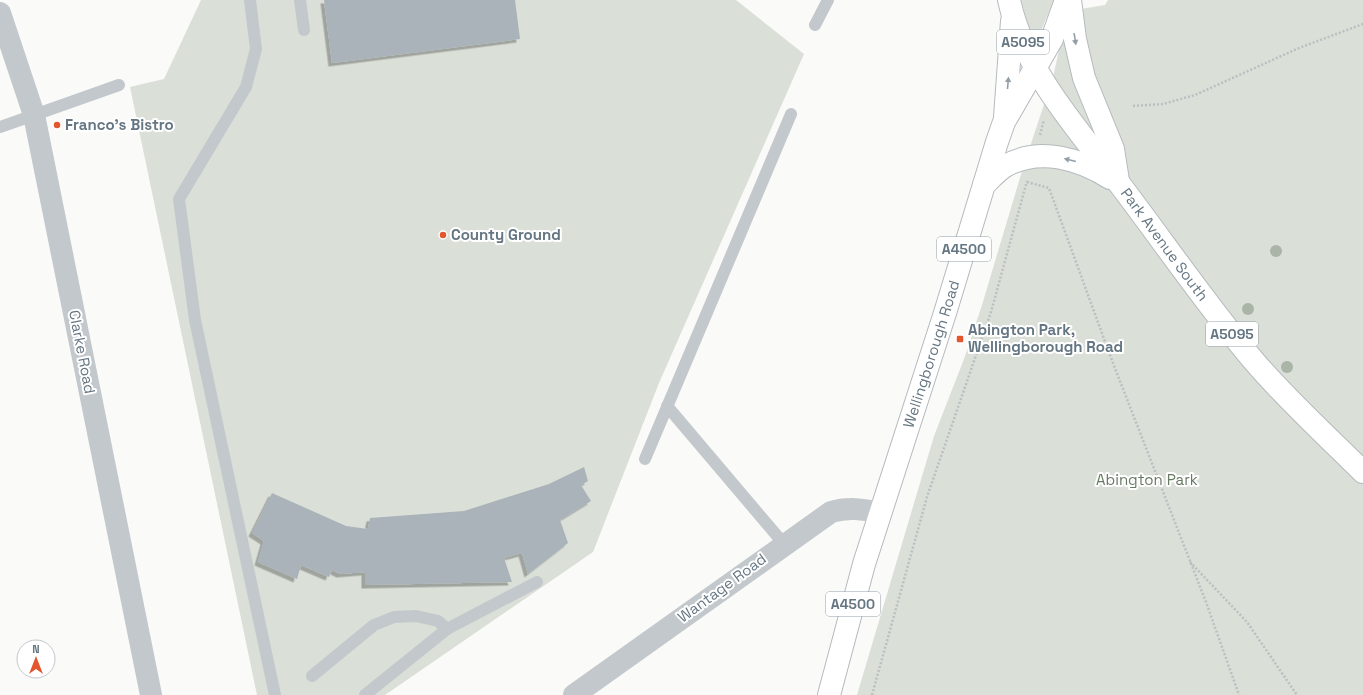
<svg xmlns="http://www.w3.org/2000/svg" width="1363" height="695" font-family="'Space Grotesk',sans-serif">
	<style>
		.green { fill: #dadfd7 }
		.building { fill: #aab3b9; filter: url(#shadow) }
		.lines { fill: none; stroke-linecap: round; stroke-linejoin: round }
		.primary-casing { stroke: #b5babe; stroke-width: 24 }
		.path { stroke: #bbbfc2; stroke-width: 2.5; stroke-dasharray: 2 2; stroke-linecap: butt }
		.lane { stroke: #c3c8cc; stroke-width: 12 }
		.street { stroke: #c3c8cc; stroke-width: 22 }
		.primary { stroke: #fff; stroke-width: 22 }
		.tree { fill: #aab4a7 }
		.oneway { fill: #939fa8 }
		.poi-dot { fill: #e4572e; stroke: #fff; stroke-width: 1.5 }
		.labels { text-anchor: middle; stroke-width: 4; stroke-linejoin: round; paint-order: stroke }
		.shield { fill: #fff; stroke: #939fa8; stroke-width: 1 }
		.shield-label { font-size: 14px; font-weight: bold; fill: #657683 }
		.poi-label { font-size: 15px; font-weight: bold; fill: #657683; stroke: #fff; text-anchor: start }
		.street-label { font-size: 15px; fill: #657683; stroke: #fff }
		.park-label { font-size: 15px; fill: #687a64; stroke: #fff }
	</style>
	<defs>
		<filter id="shadow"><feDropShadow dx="-3.5" dy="3.5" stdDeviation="0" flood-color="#0004"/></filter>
	</defs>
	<rect width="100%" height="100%" fill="#fafaf8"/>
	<!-- green -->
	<g class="green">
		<path d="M201,0H736L804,54L659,383L593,552L385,695H257L130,87L164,79Z"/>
		<path d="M1021,0H1054L1037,40L1029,28Z"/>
		<path d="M1108,0H1363V695H857L934,436L964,359L982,305L1022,171L1053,77L1060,46L1081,9L1105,5Z"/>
	</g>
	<!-- building -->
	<g class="building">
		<path d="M324,0H515L520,39L332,63Z"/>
		<path d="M584,467L588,481L581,485L591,501L560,520L568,543L528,574L522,553L504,558L512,582L365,585V572L340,574L332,570L329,577L301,565L297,579L258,562L264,541L252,533L272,493L346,526L368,529L370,518L464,511L549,484Z"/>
	</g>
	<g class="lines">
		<defs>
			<g id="primary">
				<path id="s1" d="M1009,0C1024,70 1075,126 1118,182C1163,241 1205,303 1253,360C1287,400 1326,435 1363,472"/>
				<path d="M1070,0L1075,39L1084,78L1113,149L1118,181"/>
				<path d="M1005,117L1012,21"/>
				<path d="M984,185C991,178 999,169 1007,165C1041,147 1080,159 1110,178"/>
				<path id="s2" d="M829,695L864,564L945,313L997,142L1004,122L1052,39L1066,0"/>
			</g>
		</defs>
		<!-- primary casing -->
		<use href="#primary" class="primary-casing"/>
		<!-- path -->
		<g class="path">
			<path d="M1133,106L1163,104L1195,95L1299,48L1363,24"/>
			<path d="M1040,135L1044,120"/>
			<path d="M1027,182L1049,188L1111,358L1206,602L1239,695"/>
			<path d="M1190,562L1247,622L1297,695"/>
			<path d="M872,695L927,497L991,312L1027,181"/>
		</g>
		<!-- lane -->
		<g class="lane">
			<path d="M250,0L256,49L246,87L179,199L195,320L275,695"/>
			<path d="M300,0L304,30"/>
			<path d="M815,25L828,0"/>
			<path d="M0,127L119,85"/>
			<path d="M667,406L784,544"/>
			<path d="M645,459L791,114"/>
			<path d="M312,676L374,625L394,617L416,616L438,621L447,629"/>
			<path d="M365,695L447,629L537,582"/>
		</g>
		<!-- street -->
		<g class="street">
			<path d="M0,13L34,115L151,695"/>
			<path d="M574,695L831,512C848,507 863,509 880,513"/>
		</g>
		<!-- primary -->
		<use href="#primary" class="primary"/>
	</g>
	<!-- trees -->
	<g class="tree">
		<circle cx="1276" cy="251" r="6"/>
		<circle cx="1248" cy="309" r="6"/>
		<circle cx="1287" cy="367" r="6"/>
	</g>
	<!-- one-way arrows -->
	<defs><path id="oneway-solid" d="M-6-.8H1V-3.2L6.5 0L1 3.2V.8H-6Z"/></defs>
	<g class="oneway">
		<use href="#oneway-solid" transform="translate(1075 39) rotate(81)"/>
		<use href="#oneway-solid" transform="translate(1008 83) rotate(-85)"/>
		<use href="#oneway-solid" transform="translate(1070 160) rotate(-166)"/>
	</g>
	<!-- markers -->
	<g class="poi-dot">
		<circle cx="57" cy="125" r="4"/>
		<circle cx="443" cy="235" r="4"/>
		<rect x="956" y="335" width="8" height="8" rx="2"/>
	</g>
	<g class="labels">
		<!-- shield labels -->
		<g class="shield">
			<rect x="997" y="30" width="52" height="24" rx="3"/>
			<rect x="937" y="237" width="54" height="24" rx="3"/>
			<rect x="1206" y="322" width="52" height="24" rx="3"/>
			<rect x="826" y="592" width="54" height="24" rx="3"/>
		</g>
		<g class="shield-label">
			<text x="1023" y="47">A5095</text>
			<text x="964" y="254">A4500</text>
			<text x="1232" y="339">A5095</text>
			<text x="853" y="609">A4500</text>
		</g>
		<!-- poi labels -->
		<g class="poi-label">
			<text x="65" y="130">Franco's Bistro</text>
			<text x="451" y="240">County Ground</text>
			<text x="968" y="335">Abington Park,<tspan x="968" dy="17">Wellingborough Road</tspan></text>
		</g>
		<!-- street labels -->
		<g class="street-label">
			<text dy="5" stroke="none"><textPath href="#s1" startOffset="292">Park Avenue South</textPath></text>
			<text transform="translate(82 352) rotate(79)" y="5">Clarke Road</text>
			<text dy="5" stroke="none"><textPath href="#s2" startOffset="356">Wellingborough Road</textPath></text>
			<text transform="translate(722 588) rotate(-36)" y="5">Wantage Road</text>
		</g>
		<!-- park labels -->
		<g class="park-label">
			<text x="1147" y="485">Abington Park</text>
		</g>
	</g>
	<!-- north arrow -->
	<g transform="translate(36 659)"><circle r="19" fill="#ffffff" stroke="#c1c8cd"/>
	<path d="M0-3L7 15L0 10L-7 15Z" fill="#e4572e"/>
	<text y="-6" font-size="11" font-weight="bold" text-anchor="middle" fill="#657683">N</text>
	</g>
</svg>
